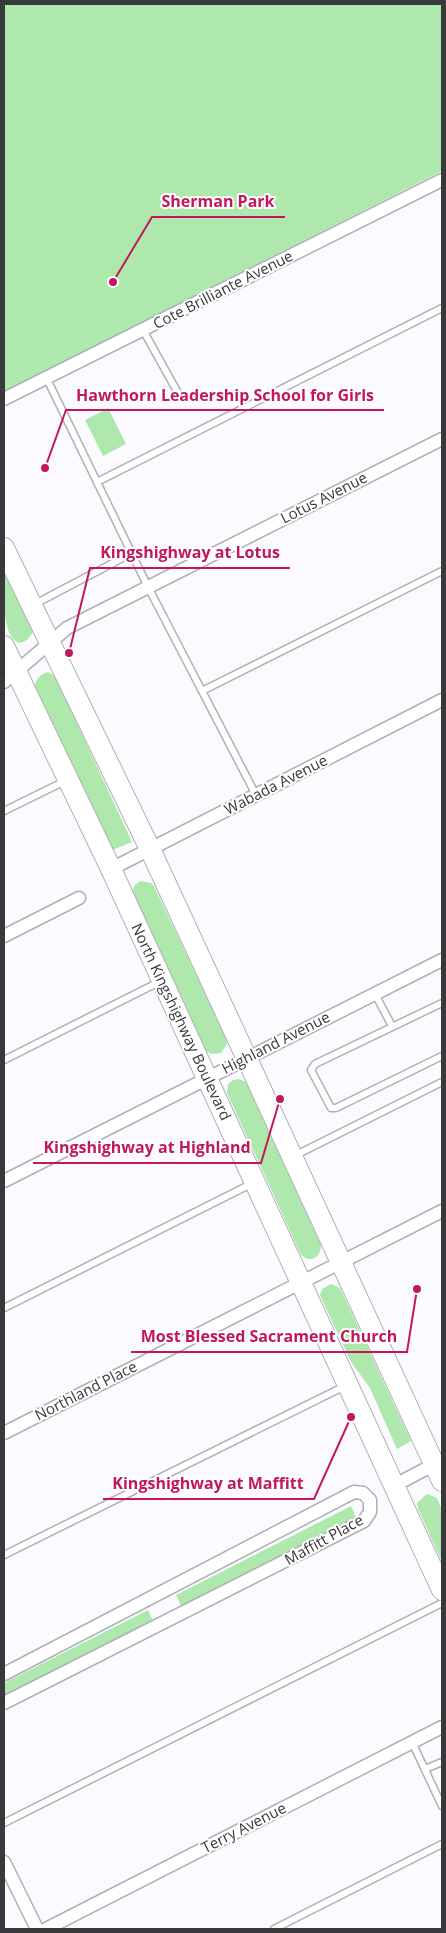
<svg xmlns="http://www.w3.org/2000/svg" width="446" height="1933" font-family="'Open Sans',sans-serif">
	<style>
		.green { fill: #aee8ac }
		.lines { fill: none; stroke-linecap: round; stroke-linejoin: round }
		.lane-casing { stroke: #b0b0b4; stroke-width: 9 }
		.street-casing { stroke: #b0b0b4; stroke-width: 15 }
		.primary-casing { stroke: #b0b0b4; stroke-width: 22 }
		.lane { stroke: #fff; stroke-width: 6 }
		.street { stroke: #fff; stroke-width: 12 }
		.primary { stroke: #fff; stroke-width: 20 }
		.labels { text-anchor: middle; stroke-width: 4; stroke-linejoin: round; paint-order: stroke }
		.street-label { font-size: 15px; fill: #39393b; stroke: #fff }
		.leader { fill: none; stroke: #c2185b; stroke-width: 2 }
		.callout-dot { fill: #c2185b; stroke: #fff; stroke-width: 2 }
		.callout-label { font-size: 16px; text-anchor: middle; font-weight: bold; fill: #c2185b; stroke: #fff; stroke-width: 4; stroke-linejoin: round; paint-order: stroke }
	</style>
	<rect width="100%" height="100%" fill="#fbfbff"/>
	<!-- green -->
	<g class="green">
		<path d="M4,4H442V171L4,392Z"/>
		<path d="M108,408L126,444L103,456L85,420Z"/>
		<path d="M4,570L33,632L27,640L20,643C0,638 4,587 4,570Z"/>
		<path d="M48,672L55,676L132,842L112,850L35,687C35,680 41,673 48,672Z"/>
		<path d="M141,881L151,883L154,886L226,1038L227,1044L221,1053L211,1054L206,1051L133,894C132,888 135,884 141,881Z"/>
		<path d="M239,1079L246,1082L321,1245C321,1257 311,1264 301,1255L227,1093L228,1084L233,1080Z"/>
		<path d="M331,1284L340,1288L411,1441L397,1449L370,1388L351,1362L320,1295L322,1289Z"/>
		<path d="M427,1494L437,1498L442,1510V1562L418,1509L417,1503Z"/>
		<path d="M351,1506L356,1517L181,1606L176,1595Z"/>
		<path d="M148,1610L153,1621L4,1697V1683Z"/>
	</g>
	<g class="lines">
		<defs>
			<g id="lane">
				<path d="M143,330L178,393"/>
				<path d="M47,379L148,587L256,795"/>
				<path d="M97,482L442,308"/>
				<path d="M33,605L132,553"/>
				<path d="M202,691L442,571"/>
				<path d="M4,811L65,781"/>
				<path d="M375,994L392,1026"/>
				<path d="M442,1003L315,1064L311,1070L331,1108H336L442,1056"/>
				<path d="M4,1060L159,982"/>
				<path d="M294,1156L442,1082"/>
				<path d="M4,1308L253,1183"/>
				<path d="M4,1555L345,1386"/>
				<path d="M412,1742L442,1806"/>
				<path d="M425,1769L442,1762"/>
				<path d="M4,1823L442,1603"/>
				<path d="M274,1929L442,1844"/>
			</g>
			<g id="street">
				<path d="M4,399L442,180"/>
				<path d="M4,682L67,628L442,439"/>
				<path d="M111,869L442,700"/>
				<path d="M4,936L79,898"/>
				<path d="M4,1181L442,960"/>
				<path d="M4,1433L442,1211"/>
				<path d="M395,1485L439,1462"/>
				<path d="M4,1674L354,1492L363,1493L370,1500V1512L364,1521L4,1703"/>
				<path d="M4,1862L37,1929"/>
				<path d="M46,1929L442,1727"/>
			</g>
			<g id="primary">
				<path d="M4,548L150,849L442,1481"/>
				<path d="M4,646L111,869L442,1590"/>
			</g>
		</defs>
		<!-- lane casing -->
		<use href="#lane" class="lane-casing"/>
		<!-- street casing -->
		<use href="#street" class="street-casing"/>
		<!-- primary casing -->
		<use href="#primary" class="primary-casing"/>
		<!-- lane -->
		<use href="#lane" class="lane"/>
		<!-- street -->
		<use href="#street" class="street"/>
		<!-- primary -->
		<use href="#primary" class="primary"/>
	</g>
	<g class="labels">
		<!-- street labels -->
		<g class="street-label">
			<text transform="translate(223 290) rotate(-27)" y="5">Cote Brilliante Avenue</text>
			<text transform="translate(324 498) rotate(-27)" y="5">Lotus Avenue</text>
			<text transform="translate(276 785) rotate(-27)" y="5">Wabada Avenue</text>
			<text transform="translate(181 1022) rotate(65)" y="5">North Kingshighway Boulevard</text>
			<text transform="translate(276 1043) rotate(-27)" y="5">Highland Avenue</text>
			<text transform="translate(86 1391) rotate(-27)" y="5">Northland Place</text>
			<text transform="translate(324 1540) rotate(-29)" y="5">Maffitt Place</text>
			<text transform="translate(244 1828) rotate(-27)" y="5">Terry Avenue</text>
		</g>
	</g>
	<!-- callouts -->
	<path class="leader" d="M113 282L152 217H285M45 468L66 410H384M69 653L90 568H290M280 1099L261 1163H33M417 1289L407 1352H131M351 1417L314 1499H103"/>
	<g class="callout-dot">
		<circle cx="113" cy="282" r="5"/>
		<circle cx="45" cy="468" r="5"/>
		<circle cx="69" cy="653" r="5"/>
		<circle cx="280" cy="1099" r="5"/>
		<circle cx="417" cy="1289" r="5"/>
		<circle cx="351" cy="1417" r="5"/>
	</g>
	<g class="callout-label">
		<text x="218" y="207">Sherman Park</text>
		<text x="225" y="401">Hawthorn Leadership School for Girls</text>
		<text x="190" y="558">Kingshighway at Lotus</text>
		<text x="147" y="1153">Kingshighway at Highland</text>
		<text x="269" y="1342">Most Blessed Sacrament Church</text>
		<text x="208" y="1489">Kingshighway at Maffitt</text>
	</g>
	<!-- border -->
	<rect width="446" height="1933" fill="none" stroke="#39393b" stroke-width="10"/>
</svg>
